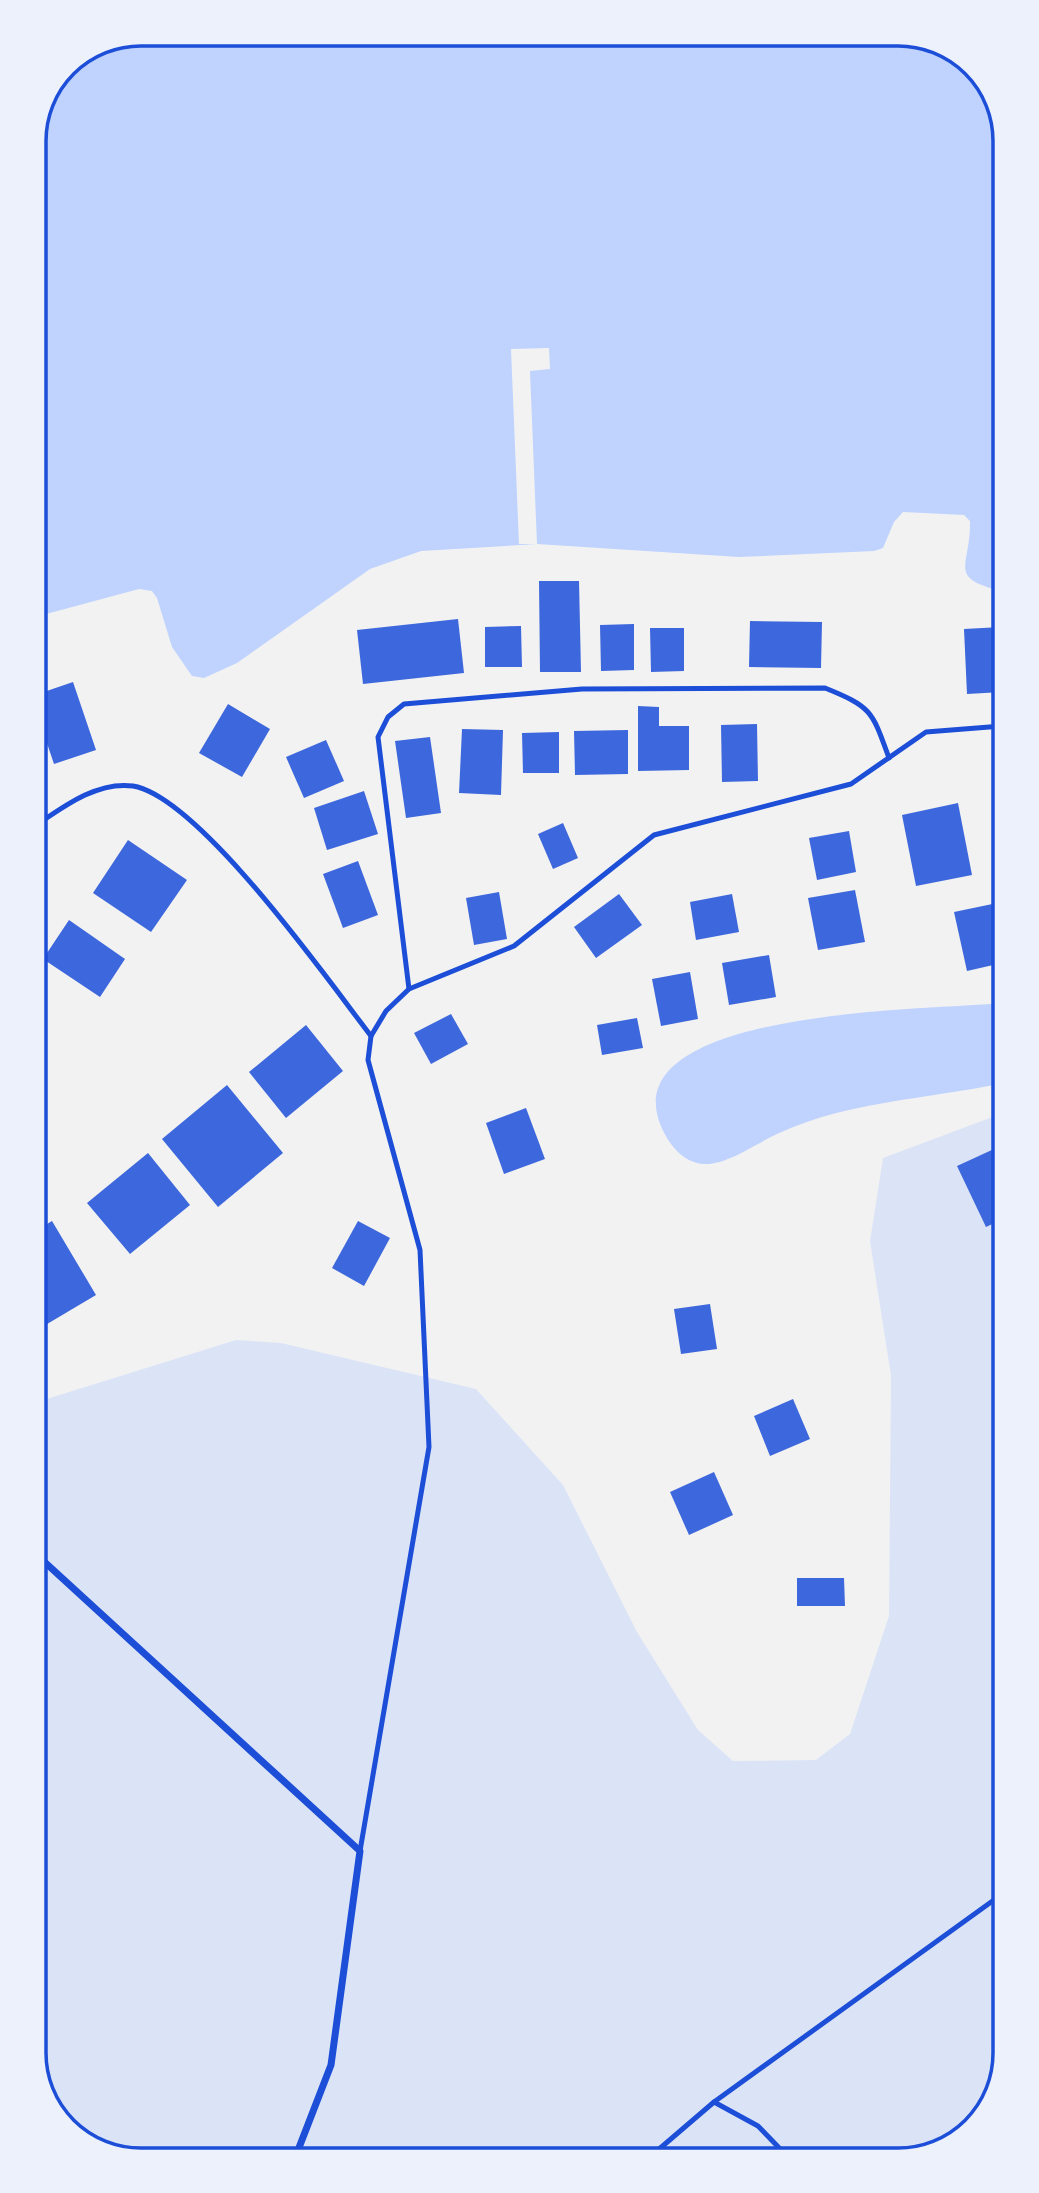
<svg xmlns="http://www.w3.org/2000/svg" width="1039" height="2193" font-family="'Fira Sans Condensed',sans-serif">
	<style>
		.green { fill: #dbe4f7 }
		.water { fill: #bfd3fe }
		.pier { fill: #f2f2f2 }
		.building { fill: #3d67dc }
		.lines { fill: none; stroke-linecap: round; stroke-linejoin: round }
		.service { stroke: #1d4ed8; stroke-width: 5 }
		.minor { stroke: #1d4ed8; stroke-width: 7 }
		.rim { fill: none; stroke: #1d4ed8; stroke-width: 3.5 }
	</style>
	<rect width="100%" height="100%" fill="#f2f2f2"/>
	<!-- green -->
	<path class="green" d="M1003,1113L1006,2053L987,2113L933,2154L133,2159L75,2137L39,2087L37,1402L236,1340L281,1343L476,1389L563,1485L637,1632L698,1730L733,1761L816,1760L850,1734L889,1616L891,1376L870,1241L883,1158Z"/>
	<!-- water -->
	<g class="water">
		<path d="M140,33L906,34L964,55L1000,106L1001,591C946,577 971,567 970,521L964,515L903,512L894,522L883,548L874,551L739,557L537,544L421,551L370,569L237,663L204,678L192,676L172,647L157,598L152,591L139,589L35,617L33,134L65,64Z"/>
		<path d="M1003,1003V1083C925,1100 851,1100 777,1134C757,1143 727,1165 704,1164C687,1163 675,1151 667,1138C589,1006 943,1010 1003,1003Z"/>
	</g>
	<!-- pier -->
	<path class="pier" d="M549,348L550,369L530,371L537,544H519L511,349Z"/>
	<!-- building -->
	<g class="building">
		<path d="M539,581H579L581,672H540Z"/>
		<path d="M458,619L464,673L363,684L357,630Z"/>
		<path d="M750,621L822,622L821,668L749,667Z"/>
		<path d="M634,624V670L601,671L600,625Z"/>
		<path d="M521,626L522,667H485V627Z"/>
		<path d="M1001,627L1002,692L967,694L964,629Z"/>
		<path d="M650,628H684V671L651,672Z"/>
		<path d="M73,682L96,750L54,764L35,708V695Z"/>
		<path d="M228,704L270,729L242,777L199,753Z"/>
		<path d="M638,706L659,707V726H689V770L638,771Z"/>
		<path d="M757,724L758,781L722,782L721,725Z"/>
		<path d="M462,729L503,730L501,795L459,793Z"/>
		<path d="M628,730V774L575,775L574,731Z"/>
		<path d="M559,732V773H523L522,733Z"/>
		<path d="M430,737L441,813L406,818L395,741Z"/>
		<path d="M326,740L344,781L304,798L286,757Z"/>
		<path d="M364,791L378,834L327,850L314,808Z"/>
		<path d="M958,803L972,875L916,886L902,815Z"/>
		<path d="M563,823L578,858L553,869L538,834Z"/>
		<path d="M849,831L856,872L817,880L809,838Z"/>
		<path d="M128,840L187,880L151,932L93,893Z"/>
		<path d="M358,861L378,915L343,928L323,874Z"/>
		<path d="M855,890L865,942L818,950L808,898Z"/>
		<path d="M499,892L507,939L474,945L466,898Z"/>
		<path d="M619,894L642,925L596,958L574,927Z"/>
		<path d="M732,894L739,932L696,940L690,902Z"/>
		<path d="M1002,902V963L967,971L954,912Z"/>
		<path d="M69,920L125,959L100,997L43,959Z"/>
		<path d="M769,955L776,997L729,1005L722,963Z"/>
		<path d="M690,972L698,1019L661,1026L652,979Z"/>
		<path d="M36,978L45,984L36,997Z"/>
		<path d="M451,1014L468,1044L431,1064L414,1033Z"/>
		<path d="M637,1018L643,1048L602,1055L597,1025Z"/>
		<path d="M306,1025L343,1071L286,1118L249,1072Z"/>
		<path d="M227,1085L283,1153L218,1207L162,1139Z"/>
		<path d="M526,1108L545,1159L504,1174L486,1123Z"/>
		<path d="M994,1149L1003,1169V1219L986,1227L957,1166Z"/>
		<path d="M148,1153L190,1205L130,1254L87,1203Z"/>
		<path d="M52,1221L96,1295L37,1330V1230Z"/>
		<path d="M358,1221L390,1238L364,1286L332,1268Z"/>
		<path d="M710,1304L717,1349L681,1354L674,1309Z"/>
		<path d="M793,1399L810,1439L770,1456L754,1416Z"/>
		<path d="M714,1472L733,1515L689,1535L670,1492Z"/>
		<path d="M797,1578H844L845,1606H797Z"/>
	</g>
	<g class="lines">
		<!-- service -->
		<g class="service">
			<path d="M35,826C63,807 97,781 133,786C199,797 328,980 371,1036"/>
			<path d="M409,989L378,737L388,717L404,704L582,689L825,688C872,707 872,711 889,758"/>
			<path d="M360,1851L429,1447L420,1250L368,1060L371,1036L386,1011L409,989L514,946L654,835L851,784L926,732L1002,726"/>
			<path d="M714,2102L758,2126L786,2155"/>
			<path d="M651,2156L714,2102L1005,1892"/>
		</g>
		<!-- minor -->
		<path class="minor" d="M38,1556L360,1851L331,2065L295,2158"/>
	</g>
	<!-- crop -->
	<path d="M0 0H1039V2193H0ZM141 46H898A95 95 0 0 1 993 141V2053A95 95 0 0 1 898 2148H141A95 95 0 0 1 46 2053V141A95 95 0 0 1 141 46Z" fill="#edf1fc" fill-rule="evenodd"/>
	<path class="rim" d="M141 46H898A95 95 0 0 1 993 141V2053A95 95 0 0 1 898 2148H141A95 95 0 0 1 46 2053V141A95 95 0 0 1 141 46Z"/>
</svg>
